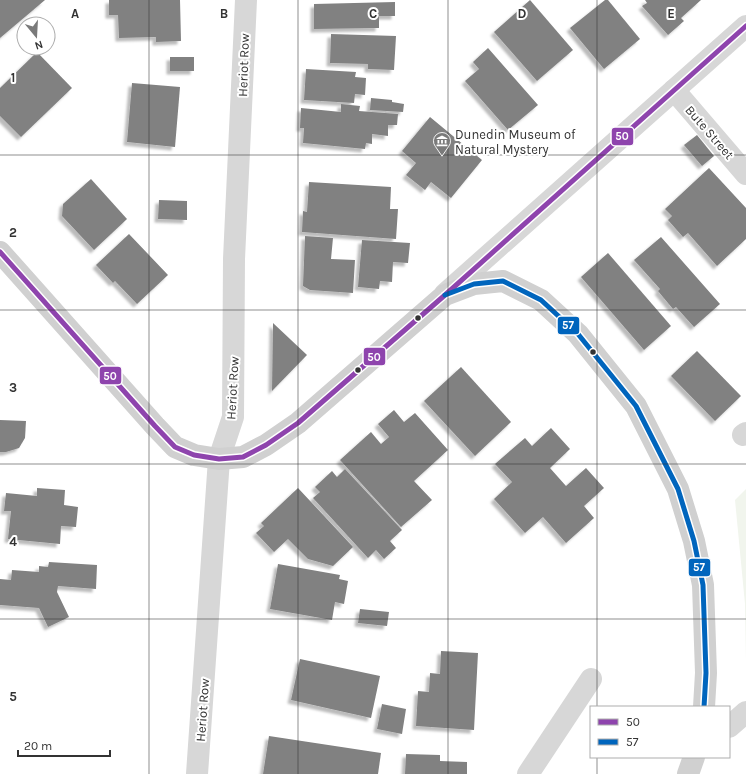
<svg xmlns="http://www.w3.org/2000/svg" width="746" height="774" font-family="Karla,sans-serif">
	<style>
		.green { fill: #f1f5ed }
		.building { fill: #818181; filter: url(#shadow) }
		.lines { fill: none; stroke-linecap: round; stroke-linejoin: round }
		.street { stroke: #d7d7d7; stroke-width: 22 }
		.secondary { stroke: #d0d0d0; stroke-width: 22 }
		.bus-1-casing { stroke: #fff; stroke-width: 8 }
		.bus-2-casing { stroke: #fff; stroke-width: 8 }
		.bus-1 { stroke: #8e44ad; stroke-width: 5 }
		.bus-2 { stroke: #0065bd; stroke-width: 5 }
		.grid { fill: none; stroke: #333; stroke-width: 1; stroke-opacity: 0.55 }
		.bus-dot { fill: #333; stroke: #fff; stroke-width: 1.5 }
		.labels { text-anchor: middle; stroke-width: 4; stroke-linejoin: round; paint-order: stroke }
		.street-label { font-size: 13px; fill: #333; stroke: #fff }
		.poi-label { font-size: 13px; fill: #333; stroke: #fff; text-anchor: start }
		.grid-label { font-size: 13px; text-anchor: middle; font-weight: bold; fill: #333; stroke: #fff; stroke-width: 4; stroke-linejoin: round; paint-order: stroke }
		.line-badge { stroke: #fff; stroke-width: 1.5 }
		.badge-label { font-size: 11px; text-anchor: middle; font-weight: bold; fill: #fff }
	</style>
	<defs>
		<filter id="shadow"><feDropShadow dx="-3.5" dy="3.5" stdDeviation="1" flood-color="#0004"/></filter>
	</defs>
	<rect width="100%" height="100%" fill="#fff"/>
	<!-- green -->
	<path class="green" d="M746,489V662L745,604L735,500Z"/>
	<!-- building -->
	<g class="building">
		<path d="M0,0H45L0,38Z"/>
		<path d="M109,0H180L181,41L156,42V37L119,38L118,15H109Z"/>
		<path d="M530,0L573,50L537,81L494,32Z"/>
		<path d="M605,0H608L640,39L604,69L570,28Z"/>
		<path d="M645,0H701L681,18L684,21L668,35L642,6L647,3Z"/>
		<path d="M395,2V16H379V28L314,29V4Z"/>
		<path d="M331,34L396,36L394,70L368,69V64L330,63Z"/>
		<path d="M488,48L538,105L508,130L465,81L479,69L473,62Z"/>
		<path d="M37,52L72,88L21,137L0,116V88Z"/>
		<rect x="170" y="57" width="24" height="14"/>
		<path d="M306,69L356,72L355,77L366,78L365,95L355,94L354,103L304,100Z"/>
		<path d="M132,83L180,87L175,147L127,142Z"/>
		<path d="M371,98L392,100V102L404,104L403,112L370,110Z"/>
		<path d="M341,104L360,106L359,111L398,114L397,125H388V136L372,134V144L366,143L365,149L303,143L304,128H300L301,108L341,112Z"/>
		<path d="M430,117L482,160L451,198L431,182L425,190L406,175L416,163L402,151Z"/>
		<path d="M697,135L714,156L702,166L684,145Z"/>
		<path d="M709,168L746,208V239L717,266L688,233L683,237L668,220L672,216L665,209Z"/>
		<path d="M91,179L127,219L94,250L62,216L63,204Z"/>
		<path d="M309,182L391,187L390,209H398L396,239L302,232L303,211L307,212Z"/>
		<path d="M159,200L187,201V220L158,219Z"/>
		<path d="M129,234L168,275L137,304L115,281L113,283L96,265Z"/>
		<path d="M305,236L333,238L331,259L355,260L353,293L310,290L303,286Z"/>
		<path d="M661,237L720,304L694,327L676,307L673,309L658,291L660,289L634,260Z"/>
		<path d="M362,240L410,243L408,263L393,262L392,282L380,281L379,289L358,287Z"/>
		<path d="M608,253L671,326L644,350L581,277Z"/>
		<path d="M273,323L307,355L272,391Z"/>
		<path d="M697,351L741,396L715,421L671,376Z"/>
		<path d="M461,367L511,422L475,456L424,401Z"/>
		<path d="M394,410L404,422L415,413L448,450L414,481L432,500L401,527L340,460L371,432L381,444L389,437L378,424Z"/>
		<path d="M0,420L26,421L25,438L19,448L6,452H0Z"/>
		<path d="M551,428L570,449L550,468L566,486L586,468L604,488L584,506L594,518L566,543L543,517L525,533L494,499L512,482L495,464L525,438L532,446Z"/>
		<path d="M345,469L402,530L390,541L396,548L384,559L376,550L368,558L313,498L320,492L315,487L332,471L337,477Z"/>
		<path d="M37,488L65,490L64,505L78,507L76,527L61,526L60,544L8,539L11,511H4L6,493L37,496Z"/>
		<path d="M298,488L353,547L333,566L308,559L288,539L274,552L256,533L264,526L261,523Z"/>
		<path d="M49,562L97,565L96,589L58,586L57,592L69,617L48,627L39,608L0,605V579L11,580L12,570L39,572V566L48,567Z"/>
		<path d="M278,564L340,575L339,579L348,581L344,604L335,602L332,620L270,609Z"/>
		<path d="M360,609L389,612L387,626L358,623Z"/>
		<path d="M441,651L478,653L474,730L416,726L418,691L429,692L430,673L440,674Z"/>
		<path d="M300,659L380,676L371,718L291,700Z"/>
		<path d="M382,704L406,709L402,734L377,729Z"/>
		<path d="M269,736L381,753L378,774H263Z"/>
		<path d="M406,754L440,755V761L467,762V774H405Z"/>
	</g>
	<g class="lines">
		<!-- street -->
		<g class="street">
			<path d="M674,90L746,174"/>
			<path d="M445,294L746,26"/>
			<path d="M743,435L746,433"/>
			<path d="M729,727L746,712"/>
			<path d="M197,774L219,459L233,417L234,259L246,0"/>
			<path d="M528,774L591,679"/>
		</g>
		<!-- secondary -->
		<g class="secondary">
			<path d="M0,252L155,426L175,447L194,455L219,459L243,457L266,445L298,423L445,295L474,284L503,281L541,300L578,334L636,406L678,489L694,541L703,585L706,673L704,707"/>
			<path d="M688,774L694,757"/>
		</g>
		<defs>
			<path id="bus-1" d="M0,252L155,426L175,447L194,455L219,459L243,457L266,445L298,423L445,295L746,26"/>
			<path id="bus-2" d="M445,295L474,284L503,281L541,300L578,334L636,406L678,489L694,541L703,585L706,673L704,707"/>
		</defs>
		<!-- bus-1 casing -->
		<use href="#bus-1" class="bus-1-casing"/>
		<!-- bus-2 casing -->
		<use href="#bus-2" class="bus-2-casing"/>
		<!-- bus-1 -->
		<use href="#bus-1" class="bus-1"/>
		<!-- bus-2 -->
		<use href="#bus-2" class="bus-2"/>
	</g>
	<!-- grid -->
	<path class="grid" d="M149,0V774M298,0V774M448,0V774M597,0V707M0,155H746M0,310H746M0,464H746M0,619H746M597,757V774"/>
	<!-- icons -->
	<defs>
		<symbol id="museum-pin" viewBox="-11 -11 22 30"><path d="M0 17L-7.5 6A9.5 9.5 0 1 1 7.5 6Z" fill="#7a7a7a" stroke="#fff"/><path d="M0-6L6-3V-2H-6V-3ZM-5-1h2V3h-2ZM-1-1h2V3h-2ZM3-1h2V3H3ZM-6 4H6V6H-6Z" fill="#fff"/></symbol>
	</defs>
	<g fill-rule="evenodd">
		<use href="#museum-pin" x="432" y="131" width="20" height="27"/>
	</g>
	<!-- markers -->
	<g class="bus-dot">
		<circle cx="418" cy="318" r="3.5"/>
		<circle cx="593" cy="352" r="3.5"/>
		<circle cx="358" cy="370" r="3.5"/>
	</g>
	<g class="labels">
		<!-- street labels -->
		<g class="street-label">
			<text transform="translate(243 65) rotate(-88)" y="5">Heriot Row</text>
			<text transform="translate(710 132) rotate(49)" y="5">Bute Street</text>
			<text transform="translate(232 388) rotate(-87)" y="5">Heriot Row</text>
			<text transform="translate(202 710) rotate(-86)" y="5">Heriot Row</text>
		</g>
		<!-- poi labels -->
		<g class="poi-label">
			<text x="455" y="139">Dunedin Museum of<tspan x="455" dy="15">Natural Mystery</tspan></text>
		</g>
	</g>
	<g class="grid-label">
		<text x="75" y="18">A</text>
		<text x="224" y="18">B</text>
		<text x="373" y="18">C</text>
		<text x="522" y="18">D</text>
		<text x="671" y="18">E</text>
		<text x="13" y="82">1</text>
		<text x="13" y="237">2</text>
		<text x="13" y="392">3</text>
		<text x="13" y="546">4</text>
		<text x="13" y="701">5</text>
	</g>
	<g class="line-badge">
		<rect x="611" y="127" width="23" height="19" rx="4" fill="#8e44ad"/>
		<rect x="557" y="316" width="23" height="19" rx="4" fill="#0065bd"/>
		<rect x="363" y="347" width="23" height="19" rx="4" fill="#8e44ad"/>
		<rect x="99" y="366" width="23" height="19" rx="4" fill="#8e44ad"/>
		<rect x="688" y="558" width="23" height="19" rx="4" fill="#0065bd"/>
	</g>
	<g class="badge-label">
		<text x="622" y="140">50</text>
		<text x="568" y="329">57</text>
		<text x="374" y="361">50</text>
		<text x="110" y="380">50</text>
		<text x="699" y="571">57</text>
	</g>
	<!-- legend -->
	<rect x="590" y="706" width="140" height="52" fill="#ffffff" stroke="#adadad"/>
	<rect x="598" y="719" width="20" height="6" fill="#8e44ad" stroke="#adadad"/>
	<text x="626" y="726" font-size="12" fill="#333333">50</text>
	<rect x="598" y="739" width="20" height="6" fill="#0065bd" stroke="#adadad"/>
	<text x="626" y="746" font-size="12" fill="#333333">57</text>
	<!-- north arrow -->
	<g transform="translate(36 36) rotate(162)"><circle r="19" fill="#ffffff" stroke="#adadad"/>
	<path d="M0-3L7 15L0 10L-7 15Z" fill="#7a7a7a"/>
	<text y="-6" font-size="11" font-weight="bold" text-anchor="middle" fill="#333333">N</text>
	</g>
	<!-- scale -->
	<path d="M18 750v6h92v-6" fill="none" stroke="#333333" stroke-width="2"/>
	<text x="24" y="750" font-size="12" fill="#333333" stroke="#ffffff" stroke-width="3" paint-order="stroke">20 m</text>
</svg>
